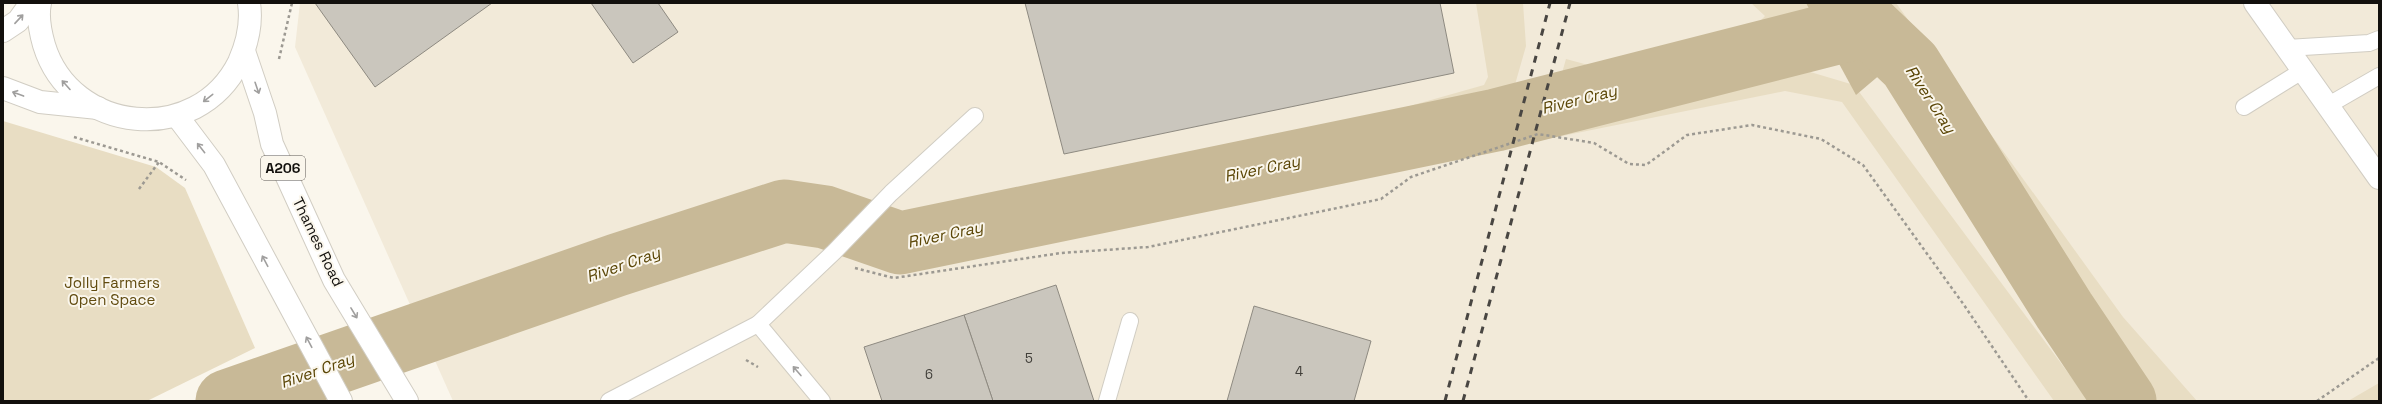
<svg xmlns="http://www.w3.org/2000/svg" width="2382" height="404" font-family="'Space Grotesk',sans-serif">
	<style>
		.built { fill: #f2ead9 }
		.green { fill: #e8ddc3 }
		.water { fill: #c8b997 }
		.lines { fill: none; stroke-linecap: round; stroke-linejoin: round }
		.river { stroke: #c8b997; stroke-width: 63 }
		.building { fill: #cac6bd; stroke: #8e8a81 }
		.service-casing { stroke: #d1cdc3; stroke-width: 18 }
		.minor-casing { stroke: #d1cdc3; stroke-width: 24 }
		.secondary-casing { stroke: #d1cdc3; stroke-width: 24 }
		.primary-casing { stroke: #d1cdc3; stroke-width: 24 }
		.path { stroke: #9c9992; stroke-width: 2.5; stroke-dasharray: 3 3; stroke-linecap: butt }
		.service { stroke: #fff; stroke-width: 16 }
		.minor { stroke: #fff; stroke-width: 22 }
		.secondary { stroke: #fff; stroke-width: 22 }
		.primary { stroke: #fff; stroke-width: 22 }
		.rail { stroke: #494642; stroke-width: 3; stroke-dasharray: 7 7; stroke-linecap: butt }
		.oneway { stroke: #a09f9e }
		.labels { text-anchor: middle; stroke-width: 4; stroke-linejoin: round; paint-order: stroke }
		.number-label { font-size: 13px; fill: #403e39 }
		.shield { fill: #faf6ec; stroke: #585550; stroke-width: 1 }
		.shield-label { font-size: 14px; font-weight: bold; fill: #12100d }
		.street-label { font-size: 15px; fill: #12100d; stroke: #faf6ec }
		.park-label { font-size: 15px; fill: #614b0f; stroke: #faf6ec }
		.water-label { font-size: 16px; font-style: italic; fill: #5a4505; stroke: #faf6ec }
	</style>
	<rect width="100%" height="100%" fill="#faf6ec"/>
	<!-- built -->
	<path class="built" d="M300,3H2379V401H453L295,47Z"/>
	<!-- green -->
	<g class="green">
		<path d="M1476,3H1523L1526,46L1508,109L1159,177L1484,85L1488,77Z"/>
		<path d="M1751,3H1806L1833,40L1554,101L1566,59L1629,76L1731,51L1765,16Z"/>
		<path d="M1870,3H1896L2123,317L2197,401H2152Z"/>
		<path d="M1807,71L1854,85L2089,401H2054L1842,102L1785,91L1542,140Z"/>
		<path d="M3,121L156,167L185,188L255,348L147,401H3Z"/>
		<path d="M2379,383V401H2348Z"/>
	</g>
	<!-- water -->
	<path class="water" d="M1806,3H1881L1914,46L1856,95Z"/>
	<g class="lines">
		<!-- river -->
		<path class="river" d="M227,401L617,265L784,211L825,217L900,243L1496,120L1868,25L1910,65L2064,310L2125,401"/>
	</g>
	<!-- building -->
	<g class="building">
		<path d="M315,3H492L375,87Z"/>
		<path d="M591,3H658L678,32L633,63Z"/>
		<path d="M1025,3H1440L1454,73L1064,154Z"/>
		<path d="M1056,285L1094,401H993L964,315Z"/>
		<path d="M1254,306L1371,341L1354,401H1227Z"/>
		<path d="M964,315L993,401H882L864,347Z"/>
	</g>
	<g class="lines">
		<defs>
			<g id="service">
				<path d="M2287,48L2369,43L2379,39"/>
				<path d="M2327,106L2379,76"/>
				<path d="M2244,107L2302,71"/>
				<path d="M758,324L822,401"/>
				<path d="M609,401L758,324L834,252L891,193L975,116"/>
				<path d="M1107,401L1130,321"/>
			</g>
			<path id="minor" d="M2255,3L2379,178"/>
			<g id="secondary">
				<path d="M3,31L18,21L31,3"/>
				<path d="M3,88L40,102L98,108"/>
			</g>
			<g id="primary">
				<path d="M40,3C37,17 40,31 44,45C71,134 197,147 239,62C247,44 252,23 249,3"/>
				<path d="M244,51L265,113L272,144L334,280L407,401"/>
				<path d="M177,116L214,165L341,401"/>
			</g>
		</defs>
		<!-- service casing -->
		<use href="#service" class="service-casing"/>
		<!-- minor casing -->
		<use href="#minor" class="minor-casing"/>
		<!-- secondary casing -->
		<use href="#secondary" class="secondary-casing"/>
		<!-- primary casing -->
		<use href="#primary" class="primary-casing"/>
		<!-- path -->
		<g class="path">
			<path d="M279,59L292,3"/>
			<path d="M74,137L159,162L186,180"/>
			<path d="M139,189L159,162"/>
			<path d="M855,268L894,278L1061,253L1148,247L1381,199L1411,177L1538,134L1594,143L1629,164L1646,165L1687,135L1752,125L1821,139L1863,165L1964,305L2029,401"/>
			<path d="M746,360L758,367"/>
			<path d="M2317,401L2379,358"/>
		</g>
		<!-- service -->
		<use href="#service" class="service"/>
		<!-- minor -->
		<use href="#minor" class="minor"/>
		<!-- secondary -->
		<use href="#secondary" class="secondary"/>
		<!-- primary -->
		<use href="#primary" class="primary"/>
		<!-- rail -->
		<g class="rail">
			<path d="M1445,401L1550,3"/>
			<path d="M1463,401L1570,3"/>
		</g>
	</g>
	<!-- one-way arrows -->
	<defs><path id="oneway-shaft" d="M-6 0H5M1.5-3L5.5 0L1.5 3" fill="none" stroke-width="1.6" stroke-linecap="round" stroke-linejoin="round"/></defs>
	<g class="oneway">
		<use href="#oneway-shaft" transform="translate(19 19) rotate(-47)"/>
		<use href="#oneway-shaft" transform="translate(66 85) rotate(-132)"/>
		<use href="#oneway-shaft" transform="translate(257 88) rotate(71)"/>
		<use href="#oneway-shaft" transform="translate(18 94) rotate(-160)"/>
		<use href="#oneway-shaft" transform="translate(208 98) rotate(142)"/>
		<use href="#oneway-shaft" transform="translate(201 148) rotate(-128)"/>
		<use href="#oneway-shaft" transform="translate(265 261) rotate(-118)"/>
		<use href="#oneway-shaft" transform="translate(354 313) rotate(59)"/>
		<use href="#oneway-shaft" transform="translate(309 342) rotate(-118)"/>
		<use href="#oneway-shaft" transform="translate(797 371) rotate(-131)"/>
	</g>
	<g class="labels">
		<!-- number labels -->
		<g class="number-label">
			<text x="1029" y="363">5</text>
			<text x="1299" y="376">4</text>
			<text x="929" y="379">6</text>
		</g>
		<!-- shield labels -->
		<rect class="shield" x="261" y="156" width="44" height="24" rx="3"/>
		<g class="shield-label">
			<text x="283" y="173">A206</text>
		</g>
		<!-- street labels -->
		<g class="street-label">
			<text transform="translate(318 242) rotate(64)" y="5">Thames Road</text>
		</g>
		<!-- park labels -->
		<g class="park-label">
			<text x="112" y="288">Jolly Farmers<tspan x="112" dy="17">Open Space</tspan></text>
		</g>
		<!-- water labels -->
		<g class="water-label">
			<text transform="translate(1579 99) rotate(-14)" y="6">River Cray</text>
			<text transform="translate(1931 99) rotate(57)" y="6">River Cray</text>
			<text transform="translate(1262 168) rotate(-12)" y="6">River Cray</text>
			<text transform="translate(945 234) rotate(-12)" y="6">River Cray</text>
			<text transform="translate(623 264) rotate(-19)" y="6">River Cray</text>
			<text transform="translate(317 370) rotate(-19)" y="6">River Cray</text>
		</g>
	</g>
	<!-- border -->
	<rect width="2382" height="404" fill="none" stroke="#12100d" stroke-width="8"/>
</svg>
